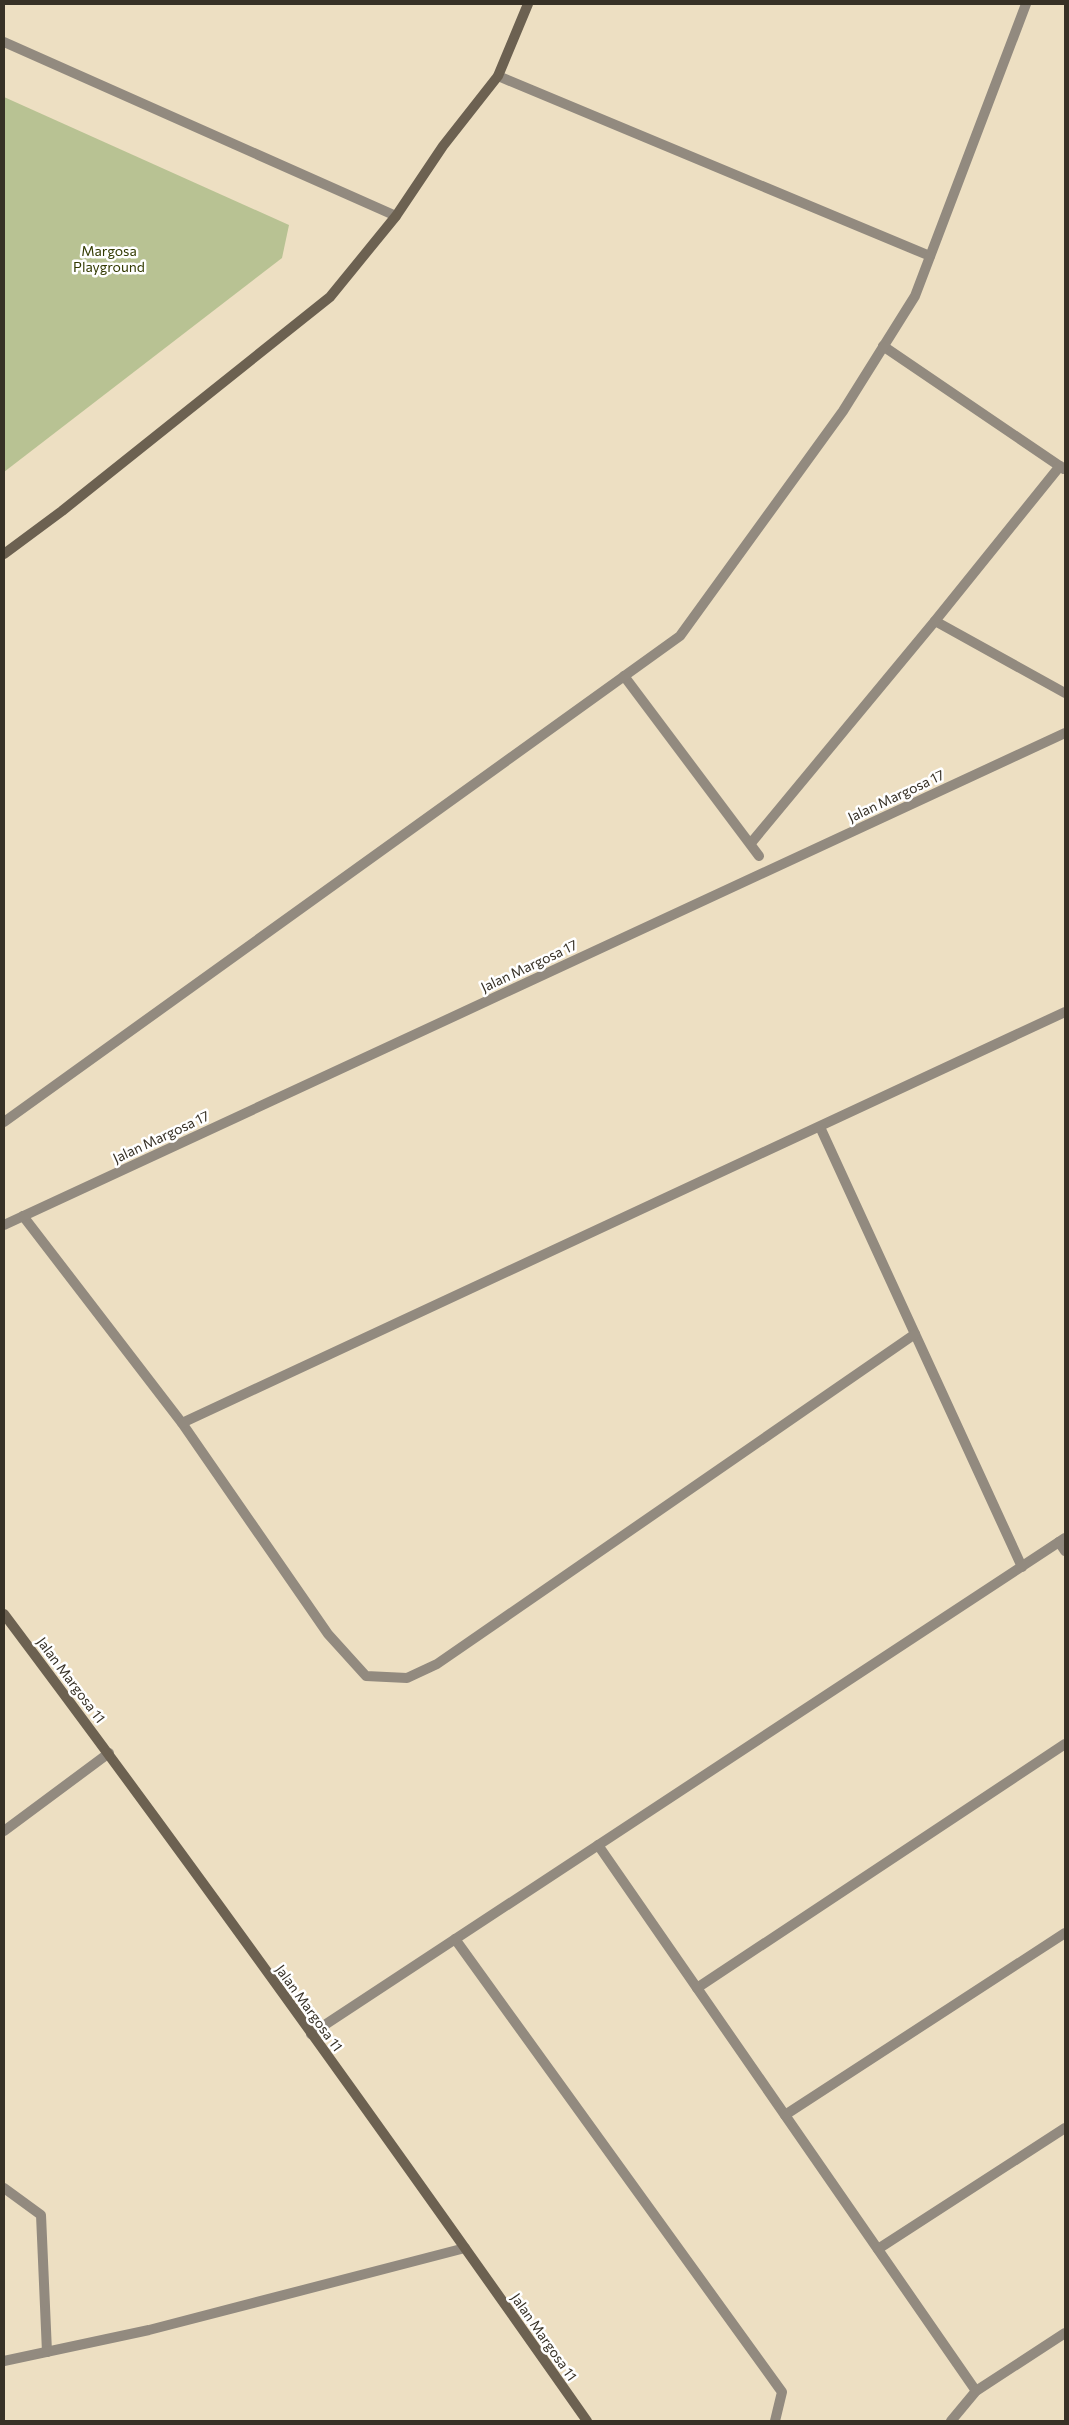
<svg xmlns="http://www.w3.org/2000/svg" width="1069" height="2425" font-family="Commissioner,sans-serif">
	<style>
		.green { fill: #b8c293 }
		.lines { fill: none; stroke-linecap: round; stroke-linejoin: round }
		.lane { stroke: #928a7f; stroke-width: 10 }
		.street { stroke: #928a7f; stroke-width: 10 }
		.secondary { stroke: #6c6151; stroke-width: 10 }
		.labels { text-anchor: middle; stroke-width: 5; stroke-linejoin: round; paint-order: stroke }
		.park-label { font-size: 14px; fill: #323a00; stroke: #fff }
		.street-label { font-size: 14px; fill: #373126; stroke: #fff }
	</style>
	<rect width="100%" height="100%" fill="#eddfc2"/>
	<!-- green -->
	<path class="green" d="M4,97L289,225L282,258L4,472Z"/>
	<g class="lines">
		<!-- lane -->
		<g class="lane">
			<path d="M1059,1542L1065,1551"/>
			<path d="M455,1939L782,2392L775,2421"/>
			<path d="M697,1988L1065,1744"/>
			<path d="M878,2249L1065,2128"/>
		</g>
		<!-- street -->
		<g class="street">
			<path d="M4,42L396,216"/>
			<path d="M498,76L930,256"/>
			<path d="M883,346L1064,469"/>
			<path d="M935,621L1065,693"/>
			<path d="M624,676L759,856"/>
			<path d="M751,843L935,621L1060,466"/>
			<path d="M4,1122L680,636L843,411L915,296L1026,4"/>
			<path d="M820,1127L1022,1567"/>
			<path d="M23,1216L182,1423L328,1634L366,1676L407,1678L437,1664L915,1334"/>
			<path d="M4,1225L1065,733"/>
			<path d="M182,1423L1065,1012"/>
			<path d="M4,1831L109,1753"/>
			<path d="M598,1845L976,2391"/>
			<path d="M311,2034L1065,1538"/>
			<path d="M785,2115L1065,1933"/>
			<path d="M4,2188L41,2215L47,2352"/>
			<path d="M4,2361L149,2330L465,2248"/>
			<path d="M951,2421L976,2391L1065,2333"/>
		</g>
		<!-- secondary -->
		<g class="secondary">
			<path d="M4,554L62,511L330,297L396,216L443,146L498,76L528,4"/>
			<path d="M4,1614C203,1879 396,2149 587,2421"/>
		</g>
	</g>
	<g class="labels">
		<!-- park labels -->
		<g class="park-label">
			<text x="109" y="256">Margosa<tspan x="109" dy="16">Playground</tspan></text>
		</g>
		<!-- street labels -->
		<g class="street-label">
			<text transform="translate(896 796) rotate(-25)" y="5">Jalan Margosa 17</text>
			<text transform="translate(529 966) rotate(-25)" y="5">Jalan Margosa 17</text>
			<text transform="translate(161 1137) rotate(-25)" y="5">Jalan Margosa 17</text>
			<text transform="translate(71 1680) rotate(53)" y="5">Jalan Margosa 11</text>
			<text transform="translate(309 2008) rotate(54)" y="5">Jalan Margosa 11</text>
			<text transform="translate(544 2337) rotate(55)" y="5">Jalan Margosa 11</text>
		</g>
	</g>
	<!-- border -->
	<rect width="1069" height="2425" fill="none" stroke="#373126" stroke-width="10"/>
</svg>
